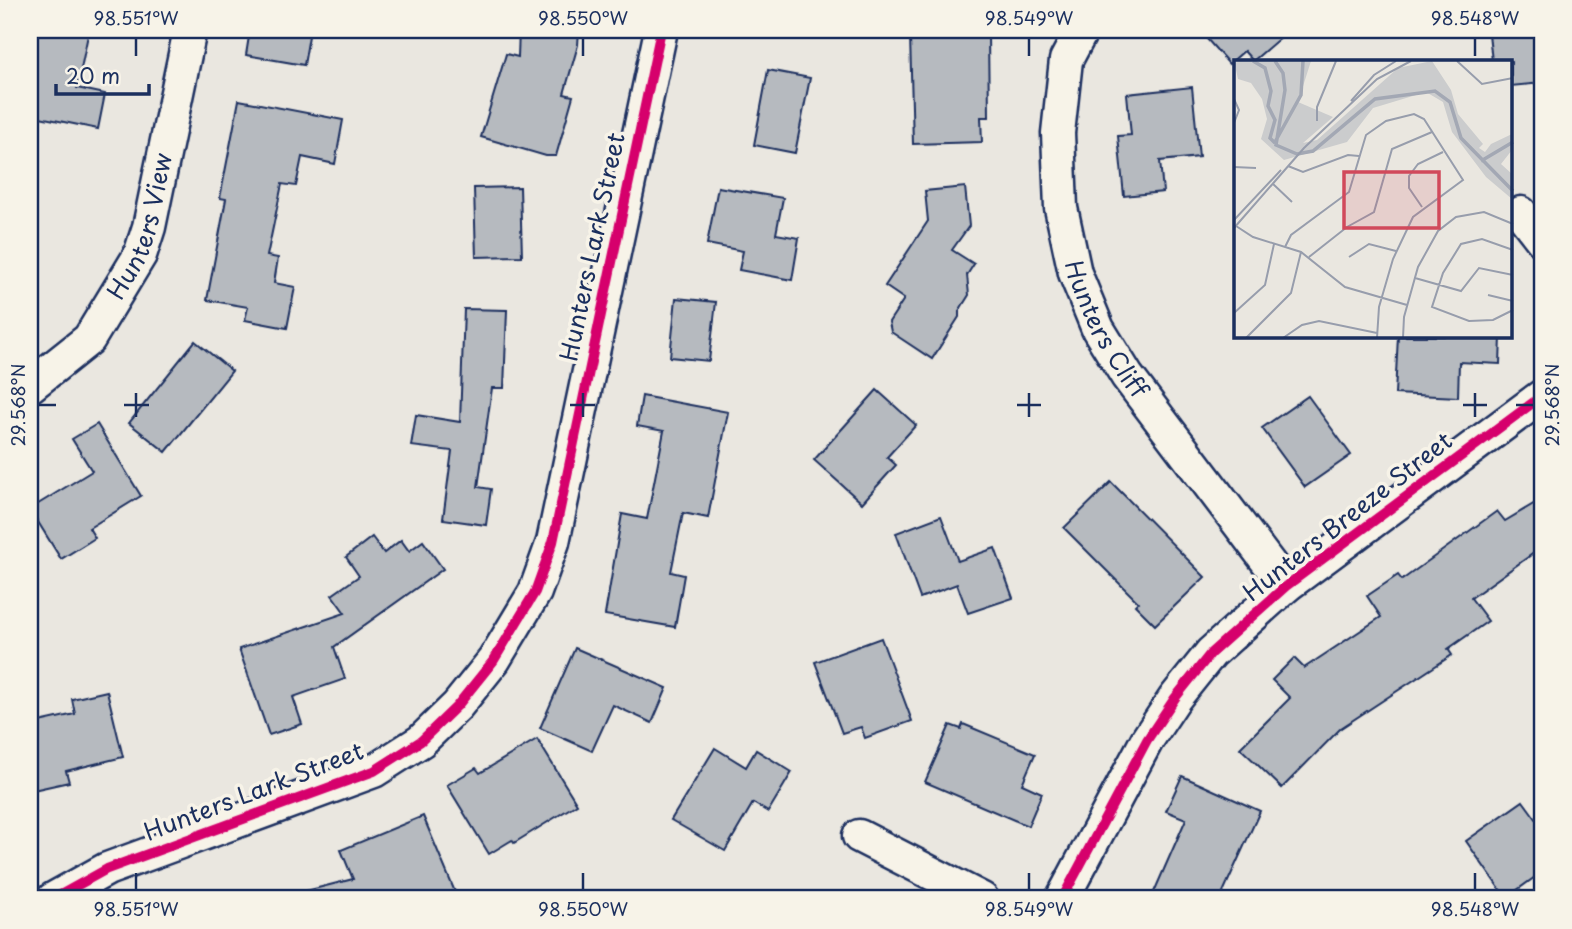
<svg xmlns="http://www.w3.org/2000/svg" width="1572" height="929" font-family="'Playpen Sans',sans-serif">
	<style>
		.building { fill: #b6babf; stroke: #1b2f5e; stroke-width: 2 }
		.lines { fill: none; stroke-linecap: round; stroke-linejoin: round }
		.minor-casing { stroke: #1b2f5e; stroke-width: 37 }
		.minor { stroke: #f7f3e8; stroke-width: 32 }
		.cycleway-casing { stroke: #f7f3e8; stroke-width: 15 }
		.cycleway { stroke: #d6006c; stroke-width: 10 }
		.ticks { fill: none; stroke: #1b2f5e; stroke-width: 2.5 }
		.labels { text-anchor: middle; stroke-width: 7; stroke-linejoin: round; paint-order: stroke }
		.street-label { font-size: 24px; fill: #1b2f5e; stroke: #f7f3e8 }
		.inset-river { fill: none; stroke: #a3a8b4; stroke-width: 3.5 }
		.inset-road { fill: none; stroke: #979dac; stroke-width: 2 }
		.view { fill: #d1495b; fill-opacity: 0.15; stroke: #d1495b; stroke-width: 3.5 }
		.inset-edge { fill: none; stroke: #1b2f5e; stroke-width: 3.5 }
		.neatline { fill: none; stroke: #1b2f5e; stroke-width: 2.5 }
		.ticks-label { font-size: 18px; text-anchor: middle; fill: #1b2f5e }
	</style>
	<rect width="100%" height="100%" fill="#eae7e0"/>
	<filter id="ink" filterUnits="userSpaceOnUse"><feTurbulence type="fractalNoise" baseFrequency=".0143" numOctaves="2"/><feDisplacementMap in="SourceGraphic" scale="14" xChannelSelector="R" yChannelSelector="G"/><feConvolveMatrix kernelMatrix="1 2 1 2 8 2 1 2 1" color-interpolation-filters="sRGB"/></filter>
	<g filter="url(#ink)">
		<!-- building -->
		<g class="building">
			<path d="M30,30H89L77,88L105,94L98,129L30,115Z"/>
			<path d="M250,30H310L304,65L246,55Z"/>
			<path d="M519,30H579L578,45L564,94L573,96L556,156H546L481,137L506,54L518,57Z"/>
			<path d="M1199,30H1289L1253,61L1244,51L1229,64Z"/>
			<path d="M1524,30H1542V83L1511,86V61H1492L1489,34Z"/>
			<path d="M988,34L989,117H981L982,142L913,144L910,36Z"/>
			<path d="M768,70L810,78L795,153L754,145Z"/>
			<path d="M1192,87L1199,157L1160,161L1163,192L1124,196L1118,136L1131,135L1127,94Z"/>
			<path d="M239,100L343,120L335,164L302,157L296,186L282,184L267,256L278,258L274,283L295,287L287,328L245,320L248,307L207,300L226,199L220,198Z"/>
			<path d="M520,187L522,256L476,257L474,188Z"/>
			<path d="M718,187L783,198L776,234L799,238L792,280L739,270L743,251L707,244Z"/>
			<path d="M965,187L969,226L952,250L974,264L967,275L969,295L959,311V317L932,359L891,332L889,322L904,299L885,286L928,221L925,191Z"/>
			<path d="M676,298L716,302L709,361L670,357Z"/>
			<path d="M464,309L507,310L504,388H492L478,487L491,489L486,525L443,519L452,451L411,446L416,415L460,422Z"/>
			<path d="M1398,336H1501L1500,364L1459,362L1458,397L1395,394Z"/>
			<path d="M195,341L232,371L166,452L129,423Z"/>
			<path d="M877,390L916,425L887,457L896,465L862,503L814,460Z"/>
			<path d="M642,396L728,412L708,518L683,513L671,572L684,575L675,627L605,615L622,514L647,519L664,431L637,426Z"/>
			<path d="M1308,396L1351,455L1305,487L1262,428Z"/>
			<path d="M97,424L141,496L89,528L95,538L61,559L30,509L92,471L72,439Z"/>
			<path d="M1111,482L1205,577L1155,625L1135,605L1138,602L1064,528Z"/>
			<path d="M1542,499V547L1471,598L1488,621L1448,649L1452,655L1341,728L1282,788L1240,748L1290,698L1272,680L1294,658L1304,668L1381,617L1367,596L1398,575L1402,580L1497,511L1505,521Z"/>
			<path d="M941,516L958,561L995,548L1013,598L968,613L957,584L920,598L896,533Z"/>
			<path d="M372,537L384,553L401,540L409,551L423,541L443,569L334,647L345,679L293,697L302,724L269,735L239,649L345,613L332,595L359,576L346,557Z"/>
			<path d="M881,638L912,721L865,738L861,727L842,733L815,662Z"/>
			<path d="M575,648L667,688L652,723L613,705L592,751L540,728Z"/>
			<path d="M107,691L123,757L66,771L69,782L33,790L30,777V724L75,714L72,699Z"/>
			<path d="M963,724L1035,754L1022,784L1042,793L1028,826L925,782L950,725L961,729Z"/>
			<path d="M537,739L577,804L514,843L512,840L489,854L447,785L476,768L480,773Z"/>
			<path d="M715,748L746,767L756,750L792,772L768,812L753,803L725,851L671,820Z"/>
			<path d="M1182,776L1260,811L1220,899H1151L1186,819L1166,811Z"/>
			<path d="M1523,801L1542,827V872L1506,898L1466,841Z"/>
			<path d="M423,816L458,899H307L306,891L353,879L341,850Z"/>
		</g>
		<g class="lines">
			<defs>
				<g id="minor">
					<path id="s1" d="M1082,30L1066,60L1058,133L1061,208L1075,273L1098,329L1127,376L1286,586"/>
					<path d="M1521,213L1542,240"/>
					<path id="s2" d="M30,386L89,339L140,255L149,227L190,30"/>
					<path d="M859,836L982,899"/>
					<path d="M53,899L107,869L374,771L421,741L457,706L494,660L535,592L553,542L661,30"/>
					<path d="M1062,899L1147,740L1175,698L1211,653L1286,586L1542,396"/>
				</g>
			</defs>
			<!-- minor casing -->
			<use href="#minor" class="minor-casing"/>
			<!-- minor -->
			<use href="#minor" class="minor"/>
			<defs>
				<g id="cycleway">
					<path d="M53,899L107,869L374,771L421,741L457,706L494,660L535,592L553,542L661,30"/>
					<path d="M1062,899L1147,740L1175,698L1211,653L1286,586L1542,396"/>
				</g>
			</defs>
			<!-- cycleway casing -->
			<use href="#cycleway" class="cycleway-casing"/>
			<!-- cycleway -->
			<use href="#cycleway" class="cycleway"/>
		</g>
	</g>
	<!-- ticks -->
	<path class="ticks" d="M136,38V56M583,38V56M1029,38V56M1475,38V56M136,393V417M583,393V417M1029,393V417M1475,393V417M38,405H56M124,405H149M570,405H595M1017,405H1041M1463,405H1487M1516,405H1534M136,873V890M583,873V890M1029,873V890M1475,873V890"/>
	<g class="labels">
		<!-- street labels -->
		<g class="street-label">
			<text dy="8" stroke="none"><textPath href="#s2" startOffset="201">Hunters View</textPath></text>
			<text transform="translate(593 247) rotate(-78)" y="8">Hunters Lark Street</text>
			<text dy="8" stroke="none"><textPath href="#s1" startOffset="313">Hunters Cliff</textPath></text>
			<text transform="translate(1348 517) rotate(-38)" y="8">Hunters Breeze Street</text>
			<text transform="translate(254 792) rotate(-21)" y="8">Hunters Lark Street</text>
		</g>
	</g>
	<!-- overview -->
	<g transform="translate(1234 60)">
		<rect width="278" height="278" fill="#eae7e0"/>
		<path d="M0,1H77L64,42L99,57L69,83L83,80L164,8L198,1L217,30L224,54L249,84L245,88L251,92L257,84L278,74V90L267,104L278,114V139L252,117L218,72L209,42L192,32L139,48L113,82L50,100L27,79L33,59L28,39L17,23L4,19Z" fill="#cbcccd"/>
		<path class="inset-river" d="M19,1L31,8L37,31L34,46L41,60L36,78L41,83M41,1L49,13L51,30L42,85L63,94L79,91L141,39L201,31L216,42L227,78L279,131M41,82L67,35L69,1M247,101L279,82"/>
		<path class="inset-road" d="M223,1L248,24L279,18M0,39L5,50L0,63M117,41L140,15L162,1M83,61V47L102,1M54,106L69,112L114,95L125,96M0,107L22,108M38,123L58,142M188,147L175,128V116L184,104L209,92M0,160L47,110M2,166L19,177L67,192L111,227L173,245M0,168L70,88L143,19L177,1M51,187L57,175L115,132L132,75L152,61L180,54L190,59L229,120L179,157L159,199L145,247L143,278M279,190L248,179L227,184L209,213L198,247L235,261L259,260L279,250M75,197L113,167L140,152L158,89L198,72M115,197L135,184L162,191M181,218L227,231L245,208L279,215M254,235L279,241M0,253L31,225L40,184M12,278L57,233L67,192M49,278L68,265L85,261L143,273M169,278L170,257L184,207L204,171L222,157L250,152L279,164"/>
		<path class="view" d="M110,112H205V168H110Z"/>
		<rect width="278" height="278" class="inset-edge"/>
	</g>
	<!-- margin -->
	<rect width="1572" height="929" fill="none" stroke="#f7f3e8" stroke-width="77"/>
	<!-- scale -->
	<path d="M56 84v10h93v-10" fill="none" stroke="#1b2f5e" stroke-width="3.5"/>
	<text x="66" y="84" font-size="21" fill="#1b2f5e" stroke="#f7f3e8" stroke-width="5" paint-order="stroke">20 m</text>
	<rect x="38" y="38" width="1496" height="852" class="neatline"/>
	<g class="ticks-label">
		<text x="136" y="25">98.551°W</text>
		<text x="583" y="25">98.550°W</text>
		<text x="1029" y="25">98.549°W</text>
		<text x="1475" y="25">98.548°W</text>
		<text transform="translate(19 405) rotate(-90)" y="6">29.568°N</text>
		<text transform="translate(1553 405) rotate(-90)" y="6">29.568°N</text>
		<text x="136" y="916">98.551°W</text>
		<text x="583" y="916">98.550°W</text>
		<text x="1029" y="916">98.549°W</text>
		<text x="1475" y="916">98.548°W</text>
	</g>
</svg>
